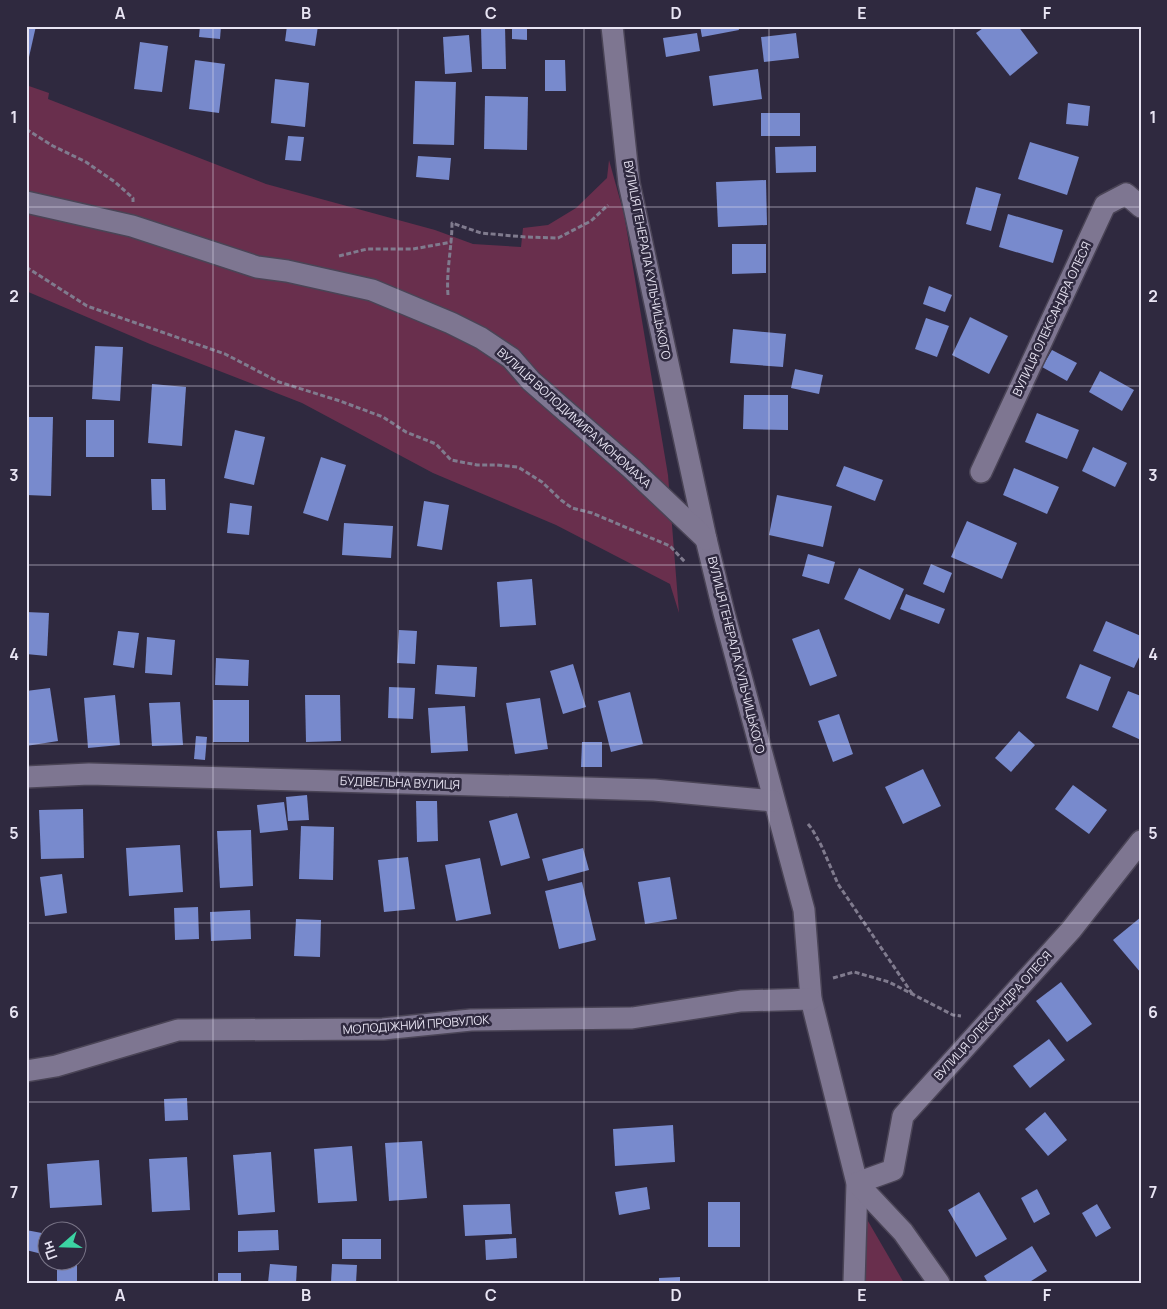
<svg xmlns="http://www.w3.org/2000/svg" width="1167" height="1309" font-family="Manrope,sans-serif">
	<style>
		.green { fill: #692f4d }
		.building { fill: #788acd }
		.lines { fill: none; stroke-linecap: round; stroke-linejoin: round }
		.street-casing { stroke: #4a4456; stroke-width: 24 }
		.path { stroke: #807b8e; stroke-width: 3; stroke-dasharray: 5 2.5; stroke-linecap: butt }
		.street { stroke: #7e7691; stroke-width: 21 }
		.grid { fill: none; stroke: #e8e4f3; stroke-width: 1; stroke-opacity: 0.55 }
		.labels { text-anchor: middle; stroke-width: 5; stroke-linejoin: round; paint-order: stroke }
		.street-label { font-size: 12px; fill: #e8e4f3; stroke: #2f293f }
		.neatline { fill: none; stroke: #e8e4f3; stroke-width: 2 }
		.grid-label { font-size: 16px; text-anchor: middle; font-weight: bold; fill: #e8e4f3 }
	</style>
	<rect width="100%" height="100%" fill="#2f293f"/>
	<!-- green -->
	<g class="green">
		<path d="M26,85L49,93L48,99L266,184L435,230L473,244L521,247L523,228L548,225L576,208L607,178L609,160L624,214L668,475L679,613L670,584L556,525L433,473L302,403L150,344L26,291Z"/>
		<path d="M865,1216L904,1283H862Z"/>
	</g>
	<!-- building -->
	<g class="building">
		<path d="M26,26H36L29,57L26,56Z"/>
		<path d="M200,26H221L220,39L199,37Z"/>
		<path d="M287,26H318L315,46L285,41Z"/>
		<path d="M481,26H505L506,69H482Z"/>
		<path d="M512,26H527V40L512,39Z"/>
		<path d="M700,26H738L739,30L702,37Z"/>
		<path d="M986,26H1018L1038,53L1010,76L976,33Z"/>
		<path d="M697,33L700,51L666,57L663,38Z"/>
		<path d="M796,33L799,58L764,62L761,37Z"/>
		<path d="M469,35L472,72L445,74L443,37Z"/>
		<path d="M140,42L168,46L162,92L134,89Z"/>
		<path d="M195,60L225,64L219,113L189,109Z"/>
		<path d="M545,60H565L566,91H545Z"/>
		<path d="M758,69L762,99L713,106L709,76Z"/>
		<path d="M275,79L309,83L305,127L271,123Z"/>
		<path d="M415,81L456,82L454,145L413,144Z"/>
		<path d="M485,96L528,97L527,150L484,149Z"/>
		<path d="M1068,103L1090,106L1088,126L1066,124Z"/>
		<rect x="761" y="113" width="39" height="23"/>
		<path d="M288,136L304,137L301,161L285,160Z"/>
		<path d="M1030,142L1079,157L1067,195L1018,179Z"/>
		<path d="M816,146V172L776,173L775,147Z"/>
		<path d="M418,156L451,158L449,180L416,177Z"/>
		<path d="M766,180L767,225L718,227L716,182Z"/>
		<path d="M976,187L1001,194L991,231L966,224Z"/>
		<path d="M1008,214L1063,230L1053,263L999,247Z"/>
		<path d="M732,244H766V273L732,274Z"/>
		<path d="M929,286L952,295L945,312L923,304Z"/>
		<path d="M970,317L1008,336L989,374L952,355Z"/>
		<path d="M926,318L949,326L937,357L915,349Z"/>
		<path d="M733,329L786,334L783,367L730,363Z"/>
		<path d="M95,346L123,347L120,401L92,399Z"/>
		<path d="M1052,350L1077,363L1067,381L1042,367Z"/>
		<path d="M795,369L823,375L819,394L791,388Z"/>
		<path d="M1100,371L1134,390L1122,411L1089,392Z"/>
		<path d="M152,384L186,387L182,446L148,443Z"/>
		<path d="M744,395H788V430L743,429Z"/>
		<path d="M1037,413L1079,430L1067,459L1025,442Z"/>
		<path d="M27,417H53L51,496L26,495Z"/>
		<rect x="86" y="420" width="28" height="37"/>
		<path d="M235,430L265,437L254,485L224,478Z"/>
		<path d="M1093,447L1127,463L1115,487L1082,471Z"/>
		<path d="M321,457L346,465L328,521L303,513Z"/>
		<path d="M844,466L883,480L875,501L836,486Z"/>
		<path d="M1014,468L1059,487L1047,514L1003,495Z"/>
		<path d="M151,479H165L166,510H152Z"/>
		<path d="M777,495L832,506L823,547L769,535Z"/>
		<path d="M424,501L449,505L442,550L417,546Z"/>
		<path d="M230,503L252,506L249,535L227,533Z"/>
		<path d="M967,521L1017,543L1002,579L951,557Z"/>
		<path d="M344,523L393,526L391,558L342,555Z"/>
		<path d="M808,554L835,562L829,584L802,576Z"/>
		<path d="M931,564L952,573L944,593L923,584Z"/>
		<path d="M859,568L904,589L890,620L844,599Z"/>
		<path d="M532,579L536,625L500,627L497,582Z"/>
		<path d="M906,594L945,609L939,624L900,609Z"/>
		<path d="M26,612L49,613L47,656L26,654Z"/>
		<path d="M1106,621L1141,636V653L1134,668L1093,651Z"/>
		<path d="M819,629L837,676L810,686L792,639Z"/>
		<path d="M399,630L417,631L415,664L397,663Z"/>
		<path d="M118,631L139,633L134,668L113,665Z"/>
		<path d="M147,637L175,640L172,675L145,673Z"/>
		<path d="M216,658L249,660L248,686L215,685Z"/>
		<path d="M573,664L586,707L563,714L550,671Z"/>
		<path d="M1080,664L1111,677L1098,711L1066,698Z"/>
		<path d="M437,665L477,667L475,697L435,694Z"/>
		<path d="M389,687L415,688L413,719L388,718Z"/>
		<path d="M50,688L58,741L26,746V691Z"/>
		<path d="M1128,691L1141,696V740L1112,727Z"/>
		<path d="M630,692L643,744L611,752L598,701Z"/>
		<path d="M115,695L120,745L88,748L84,698Z"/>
		<path d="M305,695H340L341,741L306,742Z"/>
		<path d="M540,698L548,749L515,754L506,703Z"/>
		<rect x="213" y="700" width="36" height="42"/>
		<path d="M180,702L183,745L152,746L149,703Z"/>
		<path d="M465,706L468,751L431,753L428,708Z"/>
		<path d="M839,714L853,754L833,762L818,721Z"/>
		<path d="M1019,731L1035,745L1011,772L995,758Z"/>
		<path d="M196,736L207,737L205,760L194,759Z"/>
		<path d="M582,742H602V767H581Z"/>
		<path d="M923,769L941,806L903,824L885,787Z"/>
		<path d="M1073,785L1107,810L1089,834L1055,809Z"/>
		<path d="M307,795L309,820L288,821L286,797Z"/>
		<path d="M416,801H437L438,841L417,842Z"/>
		<path d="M284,802L288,830L260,833L257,805Z"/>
		<path d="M83,809L84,858L41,859L39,810Z"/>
		<path d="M517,813L530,858L501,866L489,821Z"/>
		<path d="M301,826L334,827L333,880L299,879Z"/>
		<path d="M251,830L253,886L220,888L217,831Z"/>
		<path d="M180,845L183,892L129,896L126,848Z"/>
		<path d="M583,848L589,870L548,881L542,859Z"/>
		<path d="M408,857L415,909L384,912L378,860Z"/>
		<path d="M480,858L491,914L456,921L445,865Z"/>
		<path d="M62,874L67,913L45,916L40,877Z"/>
		<path d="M670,877L677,919L645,924L638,882Z"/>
		<path d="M582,882L596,940L559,949L545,891Z"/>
		<path d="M198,907L199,939L175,940L174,908Z"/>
		<path d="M250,910L251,939L211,941L210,912Z"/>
		<path d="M1141,917V973L1113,940Z"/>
		<path d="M296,919L321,920L320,957L294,956Z"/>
		<path d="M1061,982L1092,1024L1067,1042L1036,1001Z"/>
		<path d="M1049,1039L1065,1060L1030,1088L1013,1066Z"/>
		<path d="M187,1098L188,1120L165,1121L164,1099Z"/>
		<path d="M1045,1112L1067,1140L1048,1156L1025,1129Z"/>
		<path d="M673,1125L675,1162L615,1166L613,1129Z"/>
		<path d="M422,1141L427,1198L389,1201L385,1143Z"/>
		<path d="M352,1146L357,1201L318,1203L314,1149Z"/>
		<path d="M271,1152L275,1212L238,1215L233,1155Z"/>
		<path d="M187,1157L190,1210L152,1212L149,1159Z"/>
		<path d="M99,1160L102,1205L50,1208L47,1164Z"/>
		<path d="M647,1187L650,1209L619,1215L615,1192Z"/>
		<path d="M1037,1189L1050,1214L1034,1223L1021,1198Z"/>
		<path d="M979,1192L1007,1239L976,1257L948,1210Z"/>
		<rect x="708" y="1202" width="32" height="45"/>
		<path d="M510,1204L512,1234L465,1236L463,1205Z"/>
		<path d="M1097,1204L1111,1228L1096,1237L1082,1213Z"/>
		<path d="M26,1230L47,1234L42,1254L26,1250Z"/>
		<path d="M278,1230L279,1250L238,1252V1231Z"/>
		<path d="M516,1238L517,1258L486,1260L485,1240Z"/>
		<rect x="342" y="1239" width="39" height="20"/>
		<path d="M1032,1246L1047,1271L1028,1283H988L984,1276Z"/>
		<rect x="57" y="1262" width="20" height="21"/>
		<path d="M270,1264L297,1266L296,1283H268Z"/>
		<path d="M332,1264L357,1265L356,1283L331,1282Z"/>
		<rect x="218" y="1273" width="23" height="10"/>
		<path d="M680,1277V1283H659V1278Z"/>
	</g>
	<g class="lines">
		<defs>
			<g id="street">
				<path d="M612,26L629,183L706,539L724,613L804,910L811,999L857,1183L854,1283"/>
				<path d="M26,202L132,226L257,267L287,271L372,290L451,323L481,338L511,358L531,381L631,468L706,539"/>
				<path d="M981,472L1105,205L1126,194L1141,207"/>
				<path d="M26,777L89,774L654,790L773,801"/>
				<path d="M26,1071L56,1066L178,1030L383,1029L471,1020L632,1018L741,1001L811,999"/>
				<path d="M939,1283L903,1232L857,1183L893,1170L903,1116L1071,930L1141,841"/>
			</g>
		</defs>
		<!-- street casing -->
		<use href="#street" class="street-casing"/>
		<!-- path -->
		<g class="path">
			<path d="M26,129L53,146L86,162L115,182L133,198V202"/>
			<path d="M339,256L367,249H413L452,242"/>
			<path d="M26,267L87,306L225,354L279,382L340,401L383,417L406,432L436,444L451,460L477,465H496L518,467L542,482L561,500L572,508L592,513L670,546L685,562"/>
			<path d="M448,295C446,271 452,247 452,223L481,233L525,237L558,238L591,221L608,205"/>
			<path d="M808,824L812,829L821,845L838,884L913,995"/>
			<path d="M833,978L854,972L889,982L953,1015L961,1016"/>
		</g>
		<!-- street -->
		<use href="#street" class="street"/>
	</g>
	<!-- grid -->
	<path class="grid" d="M213,26V1283M398,26V1283M584,26V1283M769,26V1283M954,26V1283M26,207H1141M26,386H1141M26,565H1141M26,744H1141M26,923H1141M26,1102H1141"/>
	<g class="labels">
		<!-- street labels -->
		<g class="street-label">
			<text transform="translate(647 260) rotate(79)" y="4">ВУЛИЦЯ ГЕНЕРАЛА КУЛЬЧИЦЬКОГО</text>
			<text transform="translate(1052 319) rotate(-65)" y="4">ВУЛИЦЯ ОЛЕКСАНДРА ОЛЕСЯ</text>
			<text transform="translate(574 418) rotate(42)" y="4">ВУЛИЦЯ ВОЛОДИМИРА МОНОМАХА</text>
			<text transform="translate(736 655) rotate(76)" y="4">ВУЛИЦЯ ГЕНЕРАЛА КУЛЬЧИЦЬКОГО</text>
			<text transform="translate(400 783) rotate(2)" y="4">БУДІВЕЛЬНА ВУЛИЦЯ</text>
			<text transform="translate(993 1016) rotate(-48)" y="4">ВУЛИЦЯ ОЛЕКСАНДРА ОЛЕСЯ</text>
			<text transform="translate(416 1025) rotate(-4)" y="4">МОЛОДІЖНИЙ ПРОВУЛОК</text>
		</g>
	</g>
	<!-- border -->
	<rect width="1167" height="1309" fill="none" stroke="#2f293f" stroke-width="55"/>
	<!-- north arrow -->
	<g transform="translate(62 1246) rotate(250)"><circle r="24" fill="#2f293f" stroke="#797487"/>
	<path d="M0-4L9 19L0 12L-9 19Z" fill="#3cd4a3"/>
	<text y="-8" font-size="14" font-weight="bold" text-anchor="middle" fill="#e8e4f3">Пн</text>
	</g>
	<rect x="28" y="28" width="1112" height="1254" class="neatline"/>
	<g class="grid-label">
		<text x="120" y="19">A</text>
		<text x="306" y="19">B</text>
		<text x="491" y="19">C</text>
		<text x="676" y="19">D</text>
		<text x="862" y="19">E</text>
		<text x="1047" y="19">F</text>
		<text x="14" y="123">1</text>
		<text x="1153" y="123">1</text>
		<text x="14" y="302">2</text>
		<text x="1153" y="302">2</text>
		<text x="14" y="481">3</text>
		<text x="1153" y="481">3</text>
		<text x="14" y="660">4</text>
		<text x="1153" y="660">4</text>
		<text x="14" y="839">5</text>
		<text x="1153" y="839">5</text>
		<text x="14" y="1018">6</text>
		<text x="1153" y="1018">6</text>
		<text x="14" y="1198">7</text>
		<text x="1153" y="1198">7</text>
		<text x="120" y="1301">A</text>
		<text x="306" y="1301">B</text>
		<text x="491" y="1301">C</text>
		<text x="676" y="1301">D</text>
		<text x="862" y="1301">E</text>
		<text x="1047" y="1301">F</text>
	</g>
</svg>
